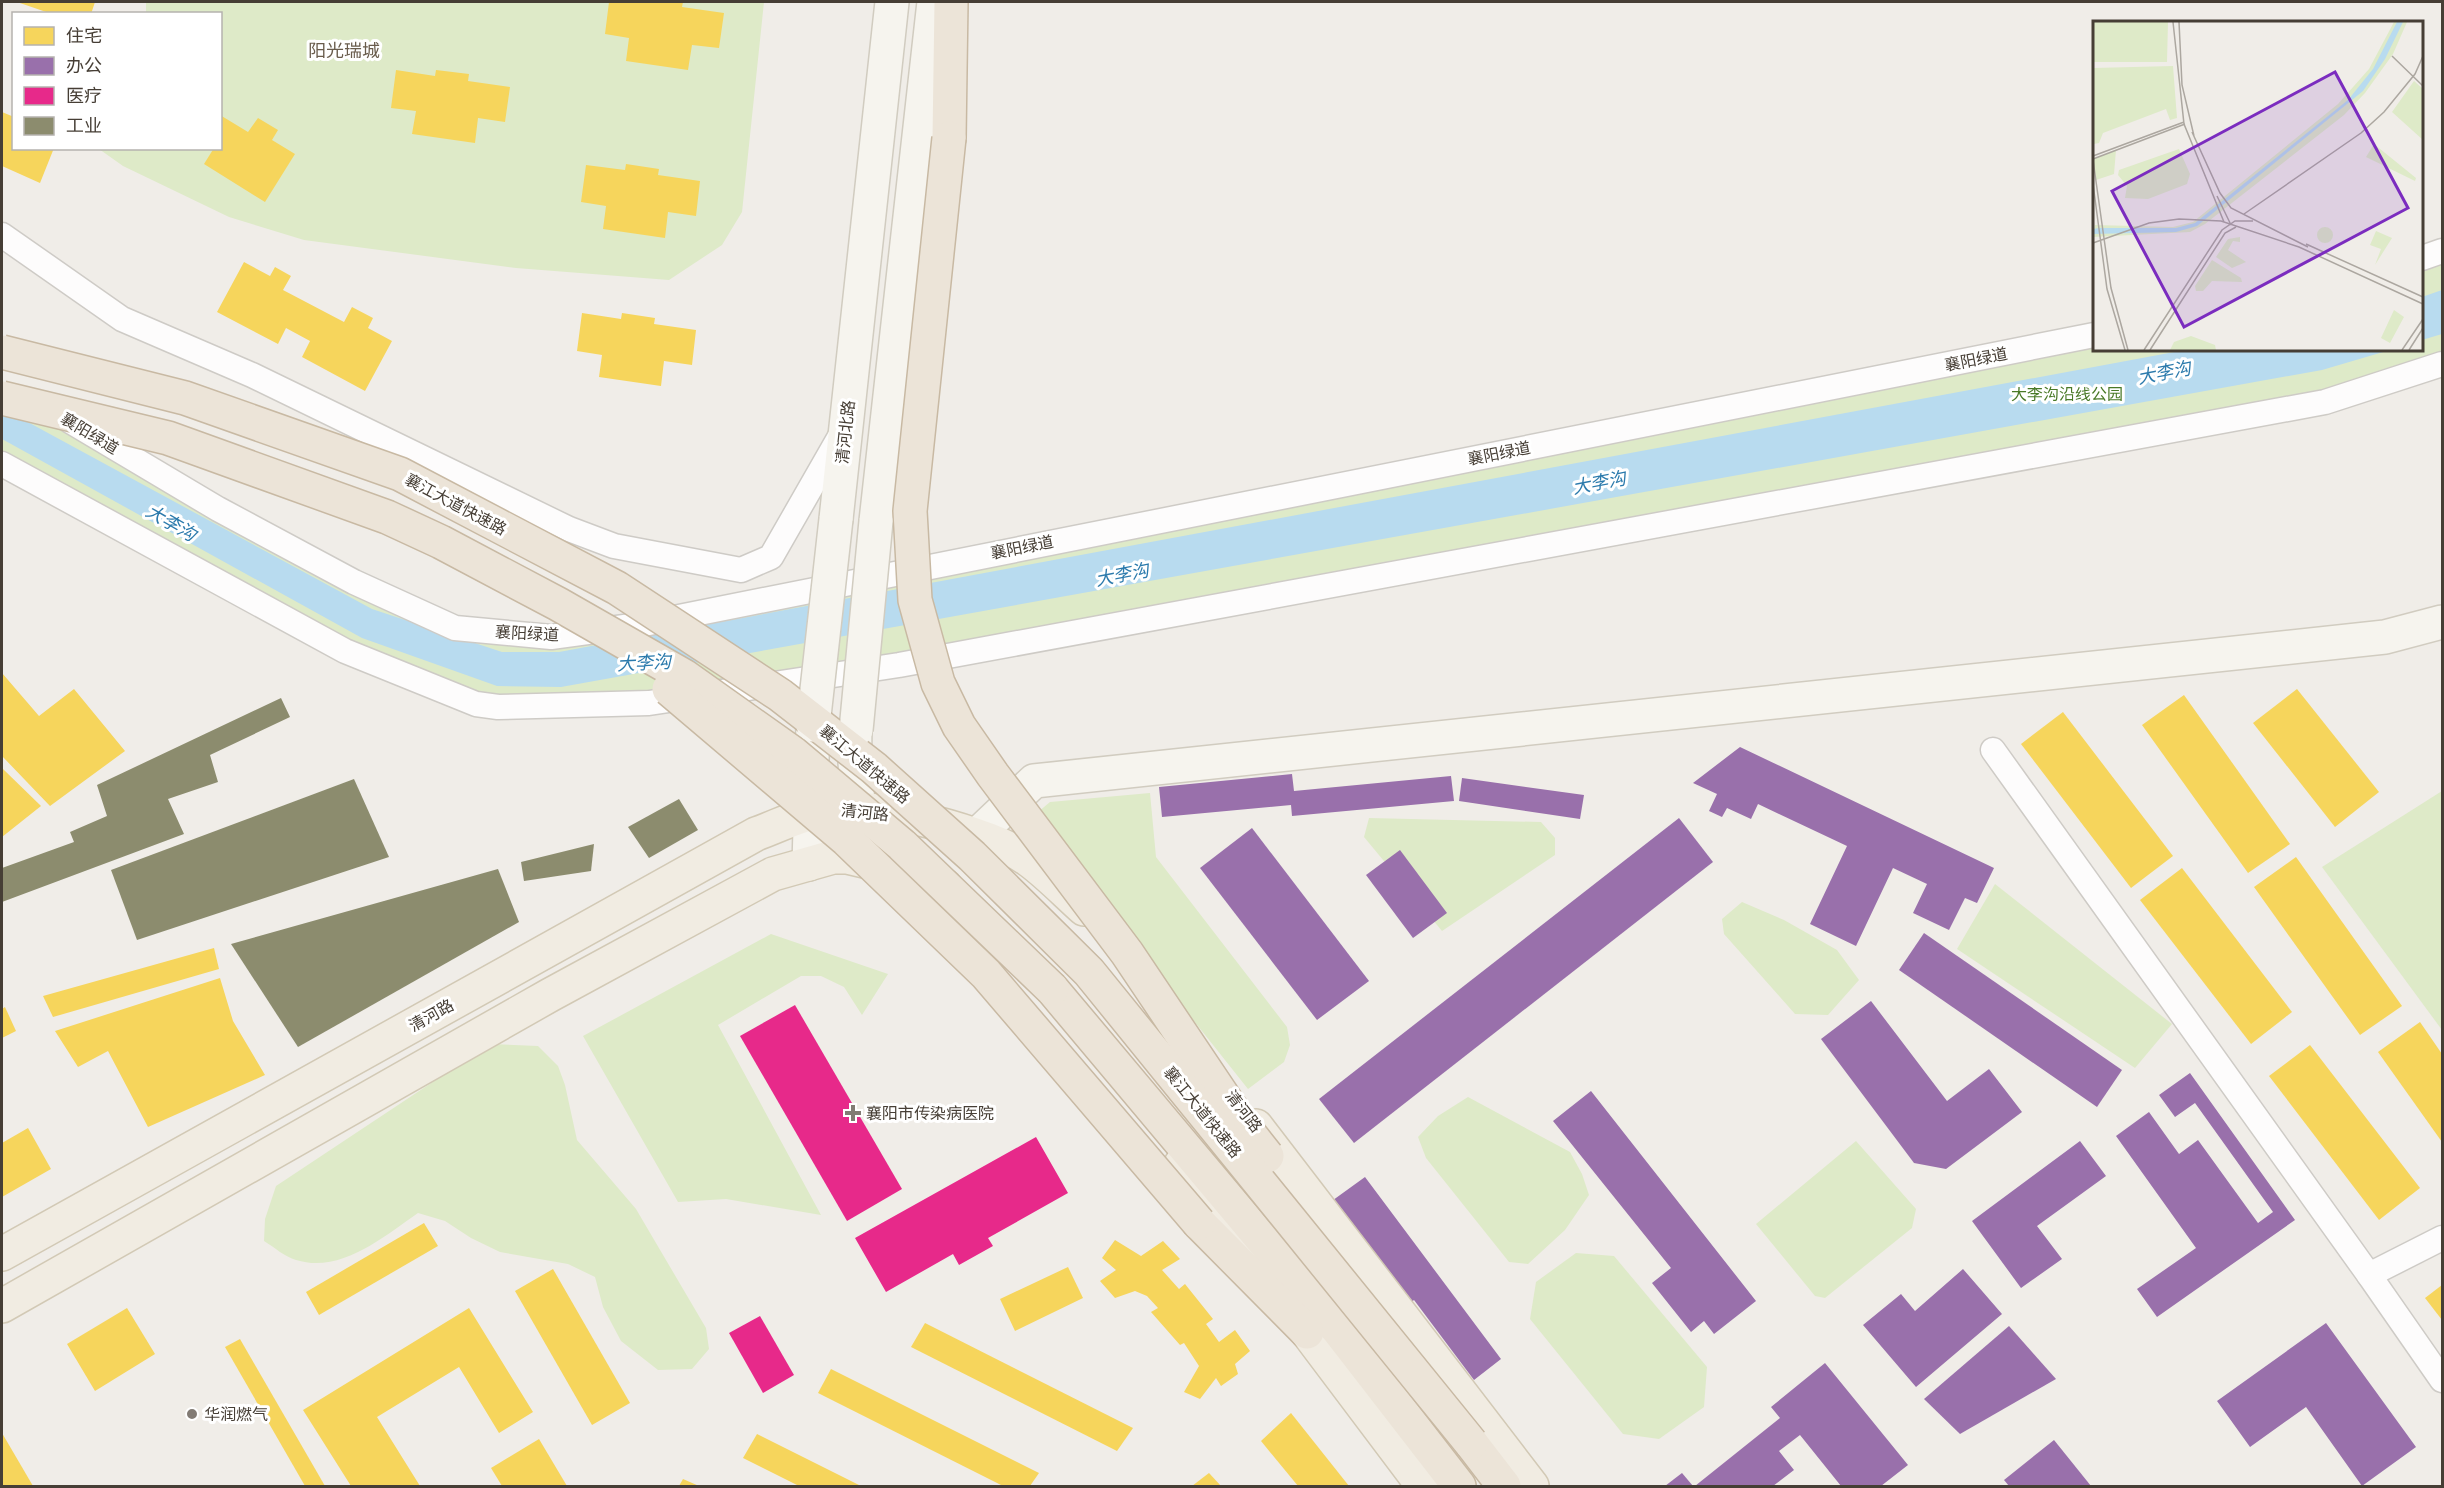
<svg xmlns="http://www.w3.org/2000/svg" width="2444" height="1488" font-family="Ubuntu,'Noto Sans SC',sans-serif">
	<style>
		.green { fill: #deeac8 }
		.water { fill: #b8dbef }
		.homes { fill: #f6d55c }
		.offices { fill: #9970ab }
		.health { fill: #e7298a }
		.industry { fill: #8c8c6e }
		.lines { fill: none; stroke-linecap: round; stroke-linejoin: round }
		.street-casing { stroke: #cecbc6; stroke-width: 27 }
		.secondary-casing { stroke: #d1ccc0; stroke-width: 36 }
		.primary-casing { stroke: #d2c9b5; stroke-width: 36 }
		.highway-casing { stroke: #c8b9a3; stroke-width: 36 }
		.street { stroke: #fdfcfc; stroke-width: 24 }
		.secondary { stroke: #f6f4ee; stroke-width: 33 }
		.primary { stroke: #f1ece2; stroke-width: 33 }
		.highway { stroke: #ece4d8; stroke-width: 33 }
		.secondary-bridge-casing { stroke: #d1ccc0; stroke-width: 36; stroke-linecap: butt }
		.highway-bridge-casing { stroke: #c8b9a3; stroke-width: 36; stroke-linecap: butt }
		.secondary-bridge { stroke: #f6f4ee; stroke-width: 33 }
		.highway-bridge { stroke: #ece4d8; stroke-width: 33 }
		.poi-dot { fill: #827b74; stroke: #fff; stroke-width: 2 }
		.labels { text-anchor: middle; stroke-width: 6; stroke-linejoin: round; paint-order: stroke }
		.street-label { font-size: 16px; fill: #463e35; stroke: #fff }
		.park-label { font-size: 16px; fill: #497927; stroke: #fff }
		.poi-label { font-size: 16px; fill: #463e35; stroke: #fff; text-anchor: start }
		.neighbourhood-label { font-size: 18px; fill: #695c4c; stroke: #fff }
		.water-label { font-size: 18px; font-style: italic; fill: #2b7aac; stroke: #fff }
		.inset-road { fill: none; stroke: #aca7a0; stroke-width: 1.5 }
		.view { fill: #7b2cbf; fill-opacity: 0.15; stroke: #7b2cbf; stroke-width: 3 }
		.inset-edge { fill: none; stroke: #463e35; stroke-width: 3 }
	</style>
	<rect width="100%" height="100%" fill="#f0ede8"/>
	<!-- green -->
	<g class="green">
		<path d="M146,2H764L742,212L722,245L669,280L516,268L304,240L229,217L123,166L99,149L220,148V14L146,13Z"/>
		<path d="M2442,251V364L2325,402L649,703L476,704L2,466V381L218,509L455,628L551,637L2094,335V350H2422V258Z"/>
		<path d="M2442,791V1030L2322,867Z"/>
		<path d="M1150,793L1156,857L1287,1027L1290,1045L1284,1062L1248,1089L1032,817L1050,802Z"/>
		<path d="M1369,818L1541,822L1555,838V855L1442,931L1364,837Z"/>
		<path d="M1995,884L2172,1024L2135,1068L1957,949Z"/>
		<path d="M1742,902L1784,920L1837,950L1859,980L1828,1015L1795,1014L1724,934L1722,919Z"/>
		<path d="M771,934L888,974L862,1015L844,987L821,976H801L718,1025L821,1215L726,1199L678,1202L583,1036Z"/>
		<path d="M490,1044L538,1046L558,1066L565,1085L577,1140L636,1209L706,1328L709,1349L692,1369L658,1370L621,1341L603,1307L595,1277L568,1264L500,1252L471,1238L445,1221L418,1213C383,1237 341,1274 296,1260C285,1257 274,1247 264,1241L265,1219L276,1186Z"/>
		<path d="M1468,1097L1570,1152L1582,1174L1589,1195L1565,1230L1528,1264L1509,1262L1426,1158L1418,1137L1438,1116Z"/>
		<path d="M1856,1141L1916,1209L1912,1228L1825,1298L1815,1296L1756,1224Z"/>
		<path d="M1576,1253L1614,1256L1707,1367L1704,1407L1659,1439L1623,1434L1530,1319L1536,1282Z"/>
	</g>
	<!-- water -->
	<g class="water">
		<path d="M2442,290V334L2422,340V297Z"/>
		<path d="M2185,350H2390L2322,370L561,687L497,686L362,638L2,439V408L372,609L502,652H559Z"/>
	</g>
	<!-- homes -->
	<g class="homes">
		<path d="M17,2H95L91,14H52Z"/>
		<path d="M609,2H683L682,7L724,13L719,48L692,45L688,70L626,61L629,38L605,34Z"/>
		<path d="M396,70L435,76L436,70L469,74L468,81L510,87L505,122L478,118L475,143L412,134L416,111L391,108Z"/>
		<path d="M2,112L14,117V148H54L40,183L2,166Z"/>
		<path d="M220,115L248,132L258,118L278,130L272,140L295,154L265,202L204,164L214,148H220Z"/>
		<path d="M626,164L659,169L658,175L700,181L696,216L668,212L665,238L603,229L606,206L581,202L586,165L625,170Z"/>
		<path d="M244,262L270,276L275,267L291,276L283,290L344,322L352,307L373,318L368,328L392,341L365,391L302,357L310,341L286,328L278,344L217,312Z"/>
		<path d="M582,313L621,319L622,313L655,318L654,324L696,330L692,365L664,361L661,386L599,377L602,355L577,351Z"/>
		<path d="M2,673L39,716L74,689L125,751L50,806L2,756Z"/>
		<path d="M2297,689L2379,792L2335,827L2253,723Z"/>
		<path d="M2184,695L2290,844L2248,873L2142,725Z"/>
		<path d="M2063,712L2173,856L2131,888L2021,744Z"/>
		<path d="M3,769L41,806L2,837V770Z"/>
		<path d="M2296,857L2402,1006L2360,1035L2254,887Z"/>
		<path d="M2182,868L2292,1012L2251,1044L2140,900Z"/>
		<path d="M214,948L219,969L53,1017L43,996Z"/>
		<path d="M220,978L233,1021L265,1075L148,1127L108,1051L78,1067L55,1031Z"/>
		<path d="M5,1007L16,1031L2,1038V1009Z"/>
		<path d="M2420,1022L2442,1054V1142L2378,1052Z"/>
		<path d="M2310,1045L2420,1188L2379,1220L2269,1076Z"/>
		<path d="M28,1128L51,1169L2,1197V1143Z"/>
		<path d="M424,1223L438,1246L319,1315L306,1292Z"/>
		<path d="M1115,1240L1141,1256L1163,1241L1180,1259L1162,1270L1179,1289L1185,1284L1213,1319L1206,1324L1219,1342L1235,1330L1250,1351L1235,1364L1238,1374L1221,1386L1216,1378L1200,1399L1184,1392L1199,1366L1184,1343L1180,1345L1151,1312L1158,1308L1147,1296L1135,1291L1115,1298L1100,1281L1116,1270L1102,1258Z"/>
		<path d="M1068,1267L1083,1298L1015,1331L1000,1299Z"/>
		<path d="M553,1269L630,1403L592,1425L515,1291Z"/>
		<path d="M2442,1285V1320L2425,1298Z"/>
		<path d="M127,1308L155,1354L95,1391L67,1344Z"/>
		<path d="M469,1308L533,1412L499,1433L459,1367L377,1417L420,1486H351L303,1410Z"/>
		<path d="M925,1323L1133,1428L1117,1451L911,1347Z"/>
		<path d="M240,1339L325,1486H305L225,1347Z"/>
		<path d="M831,1369L1039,1473L1030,1486H1003L818,1393Z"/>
		<path d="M1291,1413L1349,1486H1298L1261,1441Z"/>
		<path d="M2,1433L33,1486H2Z"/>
		<path d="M757,1434L861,1486H799L743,1458Z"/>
		<path d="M539,1439L567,1486H502L491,1468Z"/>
		<path d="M1209,1473L1221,1486H1192Z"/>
		<path d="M683,1479L699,1486H679Z"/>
	</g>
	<!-- offices -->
	<g class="offices">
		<path d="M1740,747L1994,868L1977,903L1965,898L1949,930L1913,913L1927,884L1893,868L1856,946L1810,924L1847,846L1758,804L1751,819L1727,808L1722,817L1709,811L1717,794L1693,783Z"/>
		<path d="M1292,774L1294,791L1451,776L1454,801L1292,816L1291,805L1162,817L1159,787Z"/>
		<path d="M1462,778L1584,795L1580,819L1459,801Z"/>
		<path d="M1679,818L1713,862L1354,1143L1319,1099Z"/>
		<path d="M1252,828L1369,981L1317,1020L1200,868Z"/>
		<path d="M1400,850L1447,913L1413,938L1366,875Z"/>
		<path d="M1924,933L2122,1070L2097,1107L1899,970Z"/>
		<path d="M1871,1001L1947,1101L1989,1069L2022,1112L1946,1169L1914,1163L1821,1039Z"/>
		<path d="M2190,1073L2295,1220L2157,1317L2137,1289L2196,1248L2116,1136L2149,1112L2179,1154L2198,1140L2258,1223L2273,1212L2195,1103L2175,1117L2159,1095Z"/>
		<path d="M1591,1091L1756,1301L1714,1334L1704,1321L1691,1332L1652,1283L1671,1268L1553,1121Z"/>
		<path d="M2080,1141L2106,1176L2037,1226L2062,1259L2021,1288L1972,1221Z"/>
		<path d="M1365,1177L1501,1359L1474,1380L1414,1300L1406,1306L1329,1203Z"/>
		<path d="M1963,1269L2002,1314L1916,1387L1863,1325L1901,1294L1915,1311Z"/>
		<path d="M2326,1323L2416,1447L2362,1486L2306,1407L2250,1447L2217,1401Z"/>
		<path d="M2009,1326L2056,1379L1960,1434L1924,1399Z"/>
		<path d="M1825,1363L1908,1465L1881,1486H1841L1800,1435L1779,1451L1794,1470L1773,1486H1695L1780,1418L1771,1407Z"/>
		<path d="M2054,1440L2091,1486H2009L2004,1480Z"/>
		<path d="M1682,1473L1693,1486H1665Z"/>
	</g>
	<!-- health -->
	<g class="health">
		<path d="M795,1005L902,1189L847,1221L740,1036Z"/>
		<path d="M1036,1137L1068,1193L988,1238L993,1246L959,1265L953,1254L886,1292L855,1238Z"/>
		<path d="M760,1316L794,1375L763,1393L729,1333Z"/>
	</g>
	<!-- industry -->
	<g class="industry">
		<path d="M281,698L290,717L210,755L218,782L168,799L184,834L2,902V868L74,842L70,832L107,816L97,785Z"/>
		<path d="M354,779L389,857L137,940L111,870Z"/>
		<path d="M679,799L698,830L649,858L628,827Z"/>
		<path d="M594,844L591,871L524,881L521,862Z"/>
		<path d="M498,869L519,922L298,1047L231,944Z"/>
	</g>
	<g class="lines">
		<defs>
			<g id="street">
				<path d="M2,235L122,319L252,375L569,529L614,546L741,570L771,557L842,433"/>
				<path d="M2422,258L2442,251"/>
				<path d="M70,421L218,509L354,582L455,628L551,637L639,625L2094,335"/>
				<path d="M2,464L345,651L476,704L498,707L649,703L899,665L2325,402L2442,364"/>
				<path d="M1993,750L2369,1275"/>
				<path d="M2442,1238L2369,1275L2442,1380"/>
			</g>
			<g id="secondary">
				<path d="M836,519L892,2"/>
				<path d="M876,521L934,2"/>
				<path d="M855,730C854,764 856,798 863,831"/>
				<path d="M978,834L1034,781L2385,637L2442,622"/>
				<path d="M809,864L813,725"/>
			</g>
			<g id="primary">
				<path d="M1256,1126L1532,1486"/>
				<path d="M1181,1164L1260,1269"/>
				<path d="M2,1254L756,834C778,826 801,814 825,810C870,801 993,833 1030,861C1049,875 1066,893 1084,909"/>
				<path d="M2,1306L550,995L773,874L833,857H847L919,874L945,886"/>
				<path d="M1289,1308L1423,1486"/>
			</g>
			<g id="highway">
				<path d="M949,138L951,2"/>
				<path d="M1052,989L1339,1331L1459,1486"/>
				<path d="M1199,1223L1307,1332"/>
				<path d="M1471,1443L1504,1486"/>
			</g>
		</defs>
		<!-- street casing -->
		<use href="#street" class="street-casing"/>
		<!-- secondary casing -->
		<use href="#secondary" class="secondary-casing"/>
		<!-- primary casing -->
		<use href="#primary" class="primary-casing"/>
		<!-- highway casing -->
		<use href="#highway" class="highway-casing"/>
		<!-- street -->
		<use href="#street" class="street"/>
		<!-- secondary -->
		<use href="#secondary" class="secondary"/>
		<!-- primary -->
		<use href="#primary" class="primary"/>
		<!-- highway -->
		<use href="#highway" class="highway"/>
		<defs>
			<g id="secondary-bridge">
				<path d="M813,725L836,519"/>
				<path d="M856,730L876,521"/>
			</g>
			<g id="highway-bridge">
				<path d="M949,138L910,511L915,600L938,683L959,726L993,775L1127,953L1241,1123L1267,1156"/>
				<path d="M2,352L185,398L400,474L617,588L780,695L874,768L972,856L1089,972L1471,1443"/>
				<path d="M2,398L168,438L387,517L441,542L558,604L684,676L794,754L902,845L1052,989"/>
				<path d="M669,689L847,840L986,974L1199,1223"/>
			</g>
		</defs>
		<!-- secondary-bridge casing -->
		<use href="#secondary-bridge" class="secondary-bridge-casing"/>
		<!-- highway-bridge casing -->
		<use href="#highway-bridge" class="highway-bridge-casing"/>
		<!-- secondary-bridge -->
		<use href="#secondary-bridge" class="secondary-bridge"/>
		<!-- highway-bridge -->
		<use href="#highway-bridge" class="highway-bridge"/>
	</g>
	<!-- markers -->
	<g class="poi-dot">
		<path d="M850 1104h6v6h6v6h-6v6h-6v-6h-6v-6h6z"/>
		<circle cx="192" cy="1414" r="6"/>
	</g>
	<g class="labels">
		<!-- street labels -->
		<g class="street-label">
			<text transform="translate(1976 359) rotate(-11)" y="6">襄阳绿道</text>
			<text transform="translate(845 432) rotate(-84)" y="6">清河北路</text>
			<text transform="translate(90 433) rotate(31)" y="6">襄阳绿道</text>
			<text transform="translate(1499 453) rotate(-11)" y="6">襄阳绿道</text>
			<text transform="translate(456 504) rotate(28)" y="6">襄江大道快速路</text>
			<text transform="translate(1022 547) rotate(-11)" y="6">襄阳绿道</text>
			<text transform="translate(527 633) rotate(3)" y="6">襄阳绿道</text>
			<text transform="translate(865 764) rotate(40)" y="6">襄江大道快速路</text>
			<text transform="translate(865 812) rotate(6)" y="6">清河路</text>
			<text transform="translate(431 1015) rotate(-29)" y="6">清河路</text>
			<text transform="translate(1244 1111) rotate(52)" y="6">清河路</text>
			<text transform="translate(1203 1112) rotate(51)" y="6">襄江大道快速路</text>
		</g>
		<!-- park labels -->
		<g class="park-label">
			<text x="2067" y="400">大李沟沿线公园</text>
		</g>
		<!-- poi labels -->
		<g class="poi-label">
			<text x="866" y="1119">襄阳市传染病医院</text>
			<text x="204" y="1420">华润燃气</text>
		</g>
		<!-- neighbourhood labels -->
		<g class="neighbourhood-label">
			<text x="344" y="57">阳光瑞城</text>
		</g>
		<!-- water labels -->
		<g class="water-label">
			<text transform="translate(2164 373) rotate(-11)" y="6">大李沟</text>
			<text transform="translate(1599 483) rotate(-11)" y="6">大李沟</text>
			<text transform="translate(171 523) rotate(30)" y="6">大李沟</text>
			<text transform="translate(1122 575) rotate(-11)" y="6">大李沟</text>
			<text transform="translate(644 663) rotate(-3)" y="6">大李沟</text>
		</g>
	</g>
	<!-- overview -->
	<g transform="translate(2093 21)">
		<rect width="330" height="330" fill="#f0ede8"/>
		<path d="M0,1H75L74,41H0ZM301,1H314L300,33L272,72L251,94L112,203L97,211L0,216L2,204L80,206L100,201L245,83L276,48ZM80,45L84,97L77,99L73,88L10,112L6,122L1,123L0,47ZM321,60L330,68V119L299,91ZM281,123L323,157L322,160L273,136ZM86,128L97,153L94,163L55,178L32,177L34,165L25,154L26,149ZM23,129L21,153L3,159L0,138ZM224 214a8 8 0 1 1 16 0a8 8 0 1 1-16 0ZM283,210L299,217L282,244L288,228L277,224ZM147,216V221L140,220L135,229L153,241L139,247L123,236L135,218ZM119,239L148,257L149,261L119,260L110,270H103L102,265ZM301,289L311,296L297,322L288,317ZM98,315L122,324L123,329H77L81,321Z" fill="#deeac8"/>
		<path d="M304,1H310L292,38L270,70L104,205L83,211L0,213V208L6,207H83L102,202L255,79L280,48Z" fill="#b8dbef"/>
		<path class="inset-road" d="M80,1L91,103L131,201M86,1L89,64L101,115M299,35L330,65M99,111L127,172L138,187L215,226M0,135L91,101M0,138L92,103M0,139L18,267L35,329M0,163L14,268L32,329M124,175L138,204M151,193L268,112L291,91L322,53L330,35M0,222L56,202L86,198L128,200L206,226L330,283M213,223L330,276M51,329L129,209L142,200H160M57,329L132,212L143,206M309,329L330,298M316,329L330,307"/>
		<path class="view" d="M242,51L315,187L91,306L19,170Z"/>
		<rect width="330" height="330" class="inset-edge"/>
	</g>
	<!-- border -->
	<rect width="2444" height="1488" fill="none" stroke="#463e35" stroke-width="6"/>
	<!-- legend -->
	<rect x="12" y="12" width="210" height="138" fill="#ffffff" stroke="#b5b2ae" stroke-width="1.5"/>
	<rect x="24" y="27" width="30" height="18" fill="#f6d55c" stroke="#b5b2ae" stroke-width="1.5"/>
	<text x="66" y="42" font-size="18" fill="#463e35">住宅</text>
	<rect x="24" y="57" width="30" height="18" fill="#9970ab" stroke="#b5b2ae" stroke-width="1.5"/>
	<text x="66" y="72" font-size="18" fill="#463e35">办公</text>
	<rect x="24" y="87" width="30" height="18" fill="#e7298a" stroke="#b5b2ae" stroke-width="1.5"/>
	<text x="66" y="102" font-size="18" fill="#463e35">医疗</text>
	<rect x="24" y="117" width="30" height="18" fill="#8c8c6e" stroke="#b5b2ae" stroke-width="1.5"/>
	<text x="66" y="132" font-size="18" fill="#463e35">工业</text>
</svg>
